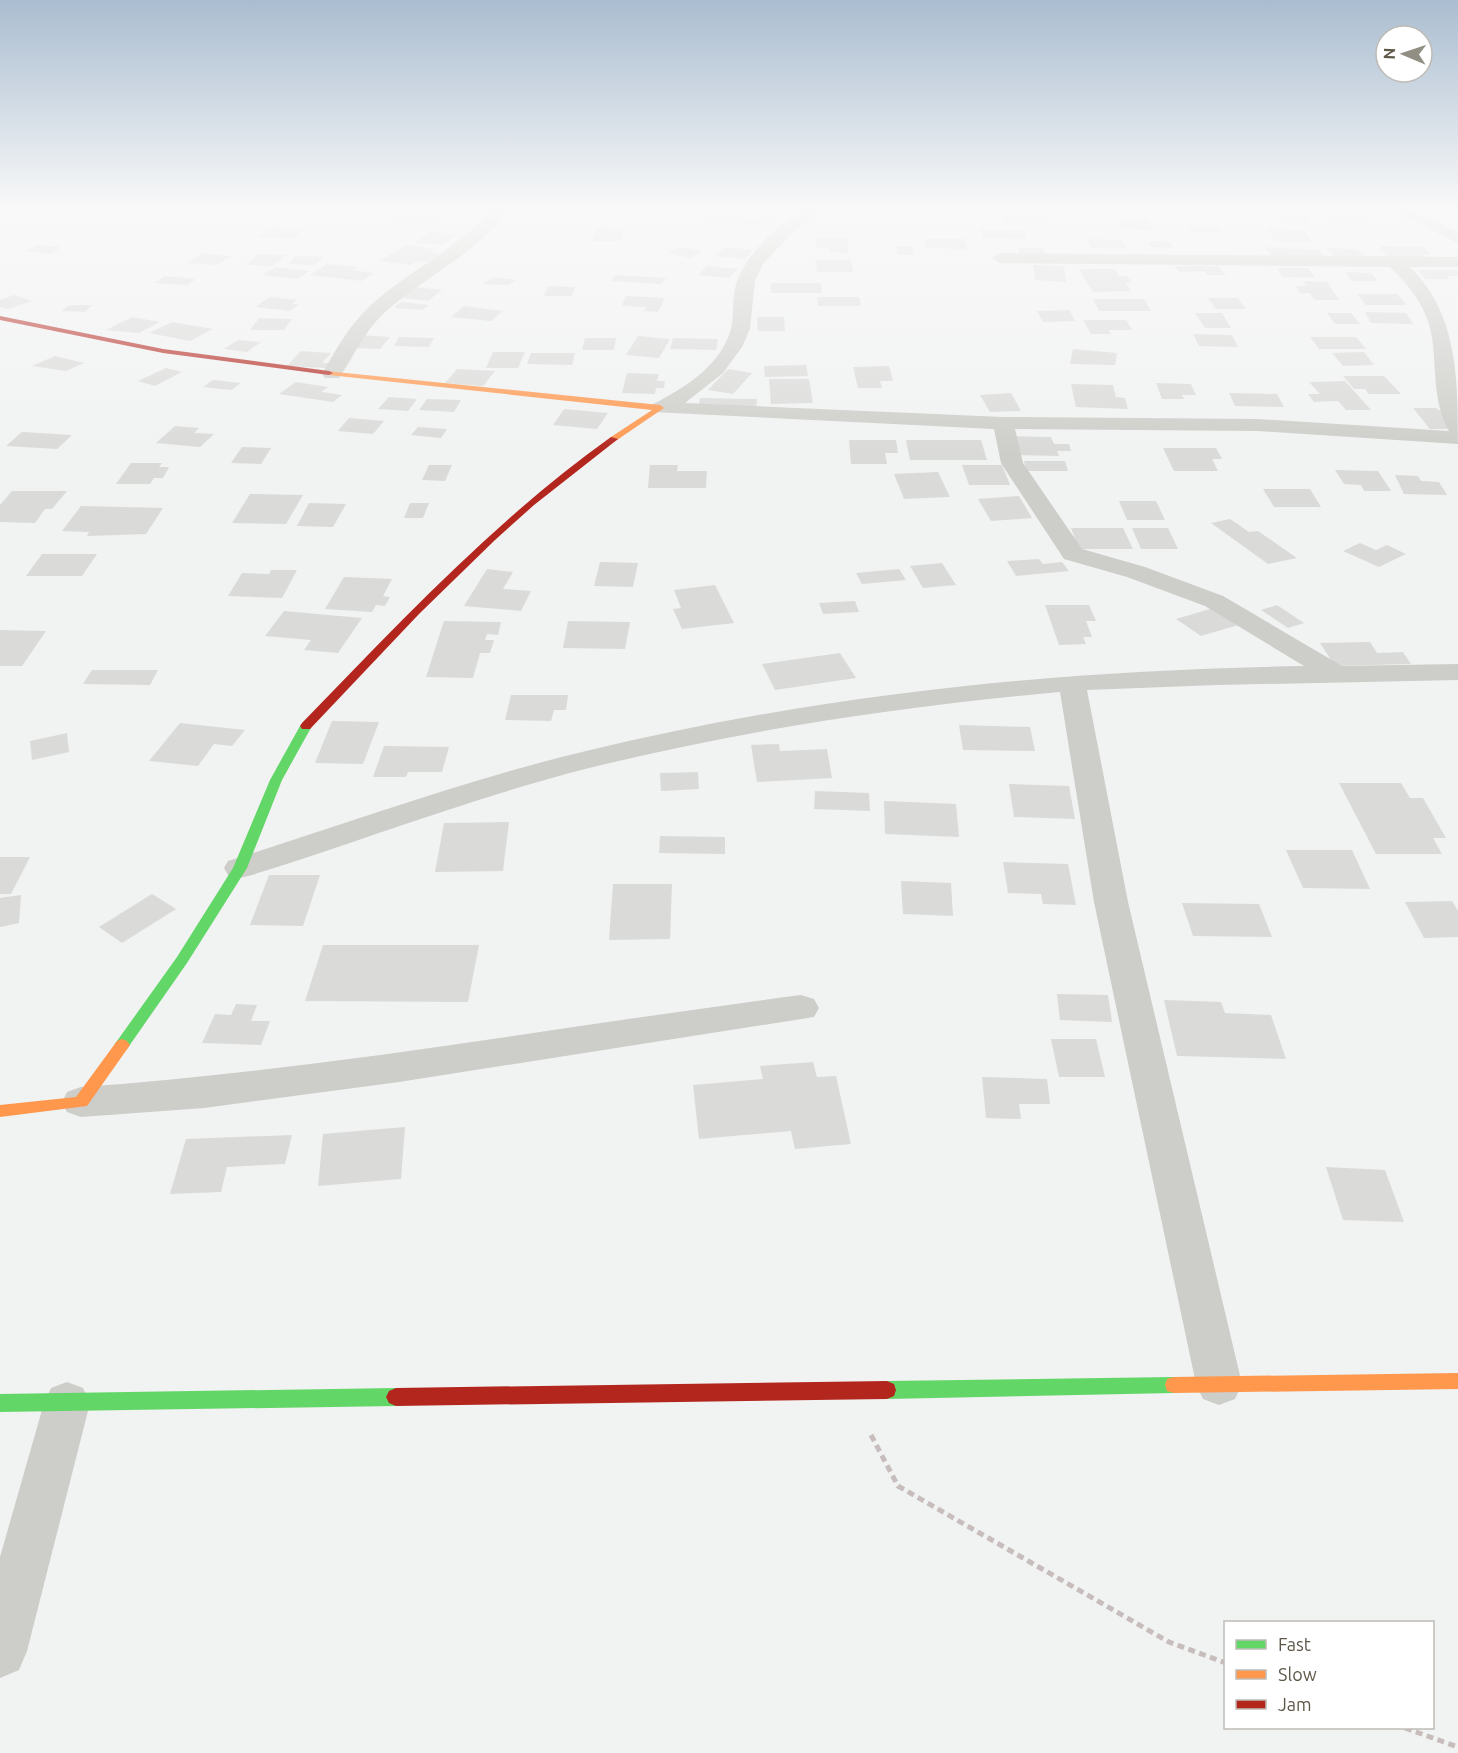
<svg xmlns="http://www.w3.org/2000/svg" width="1458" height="1753" font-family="Ubuntu,sans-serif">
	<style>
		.building { fill: #dadad9 }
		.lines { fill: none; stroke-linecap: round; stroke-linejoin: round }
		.path { stroke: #c8bdbd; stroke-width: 5; stroke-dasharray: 7 4.5; stroke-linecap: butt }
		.street { fill: #cdcdc9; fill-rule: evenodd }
		.fast { fill: #63d668; fill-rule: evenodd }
		.slow { fill: #ff974d; fill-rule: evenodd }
		.jam { fill: #b3261e; fill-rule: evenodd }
	</style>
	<rect width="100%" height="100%" fill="#f1f2f2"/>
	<!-- building -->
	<g class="building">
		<path d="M401,209H453L436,223L387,220Z"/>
		<path d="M596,209H621L617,215L592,213Z"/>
		<path d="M837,209H853L884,213L878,218L861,215L858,218L838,215L842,212L834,211Z"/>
		<path d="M1009,209H1033L1036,215H1044L1046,220L1006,222L1003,215H1012Z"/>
		<path d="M1160,209H1200L1202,216L1161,214Z"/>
		<path d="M1330,209L1366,211L1367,220L1331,219Z"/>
		<path d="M767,212L780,223L750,226L744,220L756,219L750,214Z"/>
		<path d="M1278,213L1304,214L1308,224L1282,223Z"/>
		<path d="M741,215V221H707V216Z"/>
		<path d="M1118,218L1149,220L1152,230L1121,229Z"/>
		<path d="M1187,226L1218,227L1221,233L1189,232Z"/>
		<path d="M268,228L303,229L295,238L259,237Z"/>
		<path d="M596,228L625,229L620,241H592Z"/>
		<path d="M1268,228L1305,230L1312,243L1275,241Z"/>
		<path d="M981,229L1025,231L1026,239L982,238Z"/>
		<path d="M431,231L458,234L442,245L415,242Z"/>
		<path d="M816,238H848V253L830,252V248H816Z"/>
		<path d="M925,239H965L967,249L925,248Z"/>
		<path d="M1087,239L1122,240L1126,249L1090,248Z"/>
		<path d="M1148,241L1171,242L1174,248L1151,247Z"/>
		<path d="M37,245L61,247L51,254L26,251Z"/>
		<path d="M406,245L436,249L431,252L440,253L427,262L418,261L410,265L380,261Z"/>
		<path d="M896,246H912L914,255H898Z"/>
		<path d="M1379,246L1424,247L1431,255L1422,254L1426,258L1388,257Z"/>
		<path d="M681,247L703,251L691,258L668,253Z"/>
		<path d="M726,247L753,250L745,259L717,256Z"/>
		<path d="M1265,247L1319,250L1329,262L1275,261Z"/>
		<path d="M1018,248H1043L1045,254L1022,259Z"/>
		<path d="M1327,248L1357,249L1365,259L1335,258Z"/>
		<path d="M202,253L231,256L217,265L188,263Z"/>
		<path d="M258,254L286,255L273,266L246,265Z"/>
		<path d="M295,256L323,257L315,265L288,264Z"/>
		<path d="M815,260H851L853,272H817Z"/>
		<path d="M327,264L357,267L352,270L374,273L362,281L310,275Z"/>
		<path d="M1033,265L1064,266L1066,282L1035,280Z"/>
		<path d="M707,266L738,269L729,278L698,275Z"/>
		<path d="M1174,266H1218L1226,275H1208L1204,271L1179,272Z"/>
		<path d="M275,267L309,271L298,279L262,275Z"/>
		<path d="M1277,268H1308L1315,278L1283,277Z"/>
		<path d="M1079,269H1114L1119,276H1127L1132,283H1125L1131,291L1093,292Z"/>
		<path d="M1417,270H1457L1458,276H1447L1450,279H1426Z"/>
		<path d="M1345,272L1371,273L1378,281H1352Z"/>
		<path d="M615,275L666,278L661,284L611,281Z"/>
		<path d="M165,276L196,279L187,285L155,283Z"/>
		<path d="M494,277L516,280L508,285L482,284Z"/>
		<path d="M1303,281L1327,282L1339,300H1314L1310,293H1300L1296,286H1306Z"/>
		<path d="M771,283H821L822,293H771Z"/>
		<path d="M548,286L575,287L572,296H544Z"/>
		<path d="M416,287L442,290L428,301L402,298Z"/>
		<path d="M1357,294H1397L1407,305H1366Z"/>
		<path d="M14,295L32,301L8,309L0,307V300Z"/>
		<path d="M626,296L665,298L658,312L644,311L646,307L622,306Z"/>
		<path d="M270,297L297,300L292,304H299L290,311L255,307Z"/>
		<path d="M817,297H859L861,306H818Z"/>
		<path d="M1208,298H1238L1246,309H1216Z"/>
		<path d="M1093,299H1144L1151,311H1099Z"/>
		<path d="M401,302L429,305L422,310L394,308Z"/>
		<path d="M69,305H92L85,312L61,311Z"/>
		<path d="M464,306L503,311L491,321L451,317Z"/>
		<path d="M1069,310L1075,321L1043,322L1037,311Z"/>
		<path d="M1365,312L1406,313L1413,324L1371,323Z"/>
		<path d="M1195,313H1222L1231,328H1205Z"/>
		<path d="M1327,313H1351L1360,324H1335Z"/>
		<path d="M132,317L160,322L139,333L106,330Z"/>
		<path d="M757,317H784L785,331H758Z"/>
		<path d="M259,318L292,319L284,330H250Z"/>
		<path d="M1083,320H1126L1132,330H1108L1111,334H1091Z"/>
		<path d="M172,322L213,329L190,341L149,333Z"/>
		<path d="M1193,334L1232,335L1238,347L1199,346Z"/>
		<path d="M363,335L390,337L380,349L352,348Z"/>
		<path d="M638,336L670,339L659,358L626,355Z"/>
		<path d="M399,337L434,338L429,347L394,346Z"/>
		<path d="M1310,337H1356L1366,349H1319Z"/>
		<path d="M585,338H616L614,350H582Z"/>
		<path d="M673,338L718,339L716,350L670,349Z"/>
		<path d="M238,340L261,342L247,352L224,349Z"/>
		<path d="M1073,349L1117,353L1115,365L1070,364Z"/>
		<path d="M301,351L331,353L322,363H329L325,368L287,366Z"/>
		<path d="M493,352H525L518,368H486Z"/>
		<path d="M1364,352L1374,365L1343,366L1332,353Z"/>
		<path d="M531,353H575L572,365L527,364Z"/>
		<path d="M55,356L84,363L66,371L32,366Z"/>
		<path d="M806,365L808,376L765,377L764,366Z"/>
		<path d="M889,366L893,381H880L882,388H858L853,367Z"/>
		<path d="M166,368L182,372L155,386L138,381Z"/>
		<path d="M457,369L495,371L483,386L445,383Z"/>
		<path d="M728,369L752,373L733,394L708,390Z"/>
		<path d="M627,373L659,374L657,381H665L664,388H656L655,394L622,393Z"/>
		<path d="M1343,376H1384L1401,394H1369L1365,389H1354Z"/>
		<path d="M769,379H809L813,403L771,404Z"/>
		<path d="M213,380L241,383L231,390L203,387Z"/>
		<path d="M1345,381L1371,410H1346L1338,401L1314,402L1308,394H1320L1309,382Z"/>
		<path d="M296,382L328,387L321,392L342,395L333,402L279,394Z"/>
		<path d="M1156,383L1191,384L1196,395H1182L1184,399H1162Z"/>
		<path d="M1071,384L1113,385L1116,397L1125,398L1128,409L1076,407Z"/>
		<path d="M1011,393L1021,411L990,412L980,395Z"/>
		<path d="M1229,393L1277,394L1284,407L1235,406Z"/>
		<path d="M389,397L417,399L408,411L378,409Z"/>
		<path d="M700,398L757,399L756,411L698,410Z"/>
		<path d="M427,399L461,400L454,412L419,410Z"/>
		<path d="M1413,408H1436L1445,414L1453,429H1430Z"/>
		<path d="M564,409L608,413L597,429L553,425Z"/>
		<path d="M349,418L384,421L373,434L338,431Z"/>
		<path d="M175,426L199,428L194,433L214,434L200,447L156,443Z"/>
		<path d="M418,427L447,429L441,438L411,435Z"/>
		<path d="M22,432L72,435L57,449L6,446Z"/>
		<path d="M1010,436L1051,437L1054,444H1069L1071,451H1057L1059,456L1016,455Z"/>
		<path d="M849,440H896L898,453H885L887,464H851Z"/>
		<path d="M906,440H981L987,460H910Z"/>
		<path d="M242,447L271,448L261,464L231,463Z"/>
		<path d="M1163,448H1216L1222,459H1212L1218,471H1174Z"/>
		<path d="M1024,461H1065L1068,471H1026Z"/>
		<path d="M131,463H162L159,467H169L163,478H154L150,484H116Z"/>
		<path d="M429,465H452L445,481L422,480Z"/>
		<path d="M650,465H678L677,471H707L706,488H648Z"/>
		<path d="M962,465H1002L1010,485H969Z"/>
		<path d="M1335,470L1378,471L1391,491H1364L1361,485L1344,484Z"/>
		<path d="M938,472L950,497L904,499L894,474Z"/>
		<path d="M1395,475L1418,476L1421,481L1439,482L1447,495L1404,494Z"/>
		<path d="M1263,489H1310L1321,507H1274Z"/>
		<path d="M12,491H67L52,509H45L35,523L0,522V505Z"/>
		<path d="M250,494L303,495L286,524L232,523Z"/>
		<path d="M1019,496L1032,518L991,521L978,499Z"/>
		<path d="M1119,501H1156L1165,520H1127Z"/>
		<path d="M309,503L346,504L333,527L297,526Z"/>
		<path d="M410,503H429L423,518H404Z"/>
		<path d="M81,506L163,508L146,534L87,536L89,532L62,531Z"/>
		<path d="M1230,519L1249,532L1258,531L1297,558L1268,564L1211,523Z"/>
		<path d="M1071,528H1123L1133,549H1079Z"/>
		<path d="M1132,528H1168L1178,549H1141Z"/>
		<path d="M1360,543L1376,550L1387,545L1406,554L1379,567L1343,551Z"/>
		<path d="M42,554H97L82,576H26Z"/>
		<path d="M1039,559L1043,564L1062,562L1069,571L1016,576L1007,561Z"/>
		<path d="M600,562L638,563L633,587L594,586Z"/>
		<path d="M942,563L956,585L923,588L910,566Z"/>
		<path d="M487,569L513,572L503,589L531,591L521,611L464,606Z"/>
		<path d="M899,569L906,580L862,584L856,573Z"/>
		<path d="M271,570H297L282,598L228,596L242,573L269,574Z"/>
		<path d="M344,577L392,579L383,596L390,597L385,606L376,605L372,612L325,609Z"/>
		<path d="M715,585L734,623L682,629L673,609L681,608L674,590Z"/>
		<path d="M855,601L859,612L823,614L819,603Z"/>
		<path d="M1045,605H1089L1096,621H1086L1092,637H1083L1086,644L1059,645Z"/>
		<path d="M1277,605L1304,623L1288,628L1261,610Z"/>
		<path d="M1217,607L1242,624L1201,636L1176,619Z"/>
		<path d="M284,611L362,618L338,653L304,650L311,640L265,636Z"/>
		<path d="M444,621L501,622L498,635L487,634L485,640H494L490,653H480L473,678L426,677Z"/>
		<path d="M568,621L630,622L625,649L563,648Z"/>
		<path d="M0,630L46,631L22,666H0Z"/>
		<path d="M1370,642L1377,653L1403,652L1411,664L1335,666L1320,643Z"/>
		<path d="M840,653L856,678L775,690L762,664Z"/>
		<path d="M92,670H158L150,685L83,684Z"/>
		<path d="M511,695H568L566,710H554L551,721L505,720Z"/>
		<path d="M332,721L379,722L363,764L315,763Z"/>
		<path d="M180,723L245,730L232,746L214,744L198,766L149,761Z"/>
		<path d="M959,725L1030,727L1035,751L963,750Z"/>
		<path d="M67,733L69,752L32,760L30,741Z"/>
		<path d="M779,744L780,751L827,749L832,778L757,782L751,745Z"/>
		<path d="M384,746L449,747L442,772H408L406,777H373Z"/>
		<path d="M698,772L699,789L661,791L660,773Z"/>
		<path d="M1339,783H1401L1410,798H1423L1446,838H1433L1442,854H1376Z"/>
		<path d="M1009,784L1069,786L1075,819L1014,817Z"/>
		<path d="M815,791L869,793L870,811L814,809Z"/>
		<path d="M884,801L956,804L959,837L885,834Z"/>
		<path d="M509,822L503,871L435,872L444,823Z"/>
		<path d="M660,836L725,837V854L659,853Z"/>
		<path d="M1286,850H1352L1370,889L1303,888Z"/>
		<path d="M0,857H30L11,894H0Z"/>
		<path d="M1003,862L1068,864L1076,905L1043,904L1041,894L1008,893Z"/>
		<path d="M269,875H320L303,926L250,925Z"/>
		<path d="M901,881L951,883L953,916L903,914Z"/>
		<path d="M613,884H672L670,939L609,940Z"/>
		<path d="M152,894L176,909L122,943L99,927Z"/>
		<path d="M21,895L19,923L0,927V898Z"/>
		<path d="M1452,901L1458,911V937L1424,938L1405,902Z"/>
		<path d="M1182,903L1259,904L1272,937L1193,936Z"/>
		<path d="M323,945H479L468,1002L305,1001Z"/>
		<path d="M1057,994L1108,995L1112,1022L1060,1020Z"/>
		<path d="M1164,1000L1221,1002L1225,1013L1271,1015L1286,1059L1177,1056Z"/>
		<path d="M236,1004L257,1005L251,1021H270L261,1045L202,1043L215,1014L231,1015Z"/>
		<path d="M1051,1039H1096L1105,1077H1059Z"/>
		<path d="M813,1062L817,1077L836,1076L851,1144L795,1149L791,1131L699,1139L693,1085L763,1079L760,1066Z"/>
		<path d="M982,1077L1047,1079L1050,1104H1019L1021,1119L986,1118Z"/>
		<path d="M405,1127L401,1179L318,1186L323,1134Z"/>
		<path d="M292,1135L285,1164L227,1167L221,1192L170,1194L186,1139Z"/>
		<path d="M1326,1167L1385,1170L1404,1222L1343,1220Z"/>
	</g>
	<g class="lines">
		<!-- path -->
		<g class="path">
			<path d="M871,1435L898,1486L1169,1642L1226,1663"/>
			<path d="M1405,1728L1458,1747"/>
		</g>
		<!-- street -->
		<g class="street">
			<path d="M493,209H509C477,254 424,277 384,313C364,332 354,356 339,378H325L322,374C334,353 346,331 363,313C402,273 456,251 493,209Z"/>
			<path d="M804,209H822L791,234L763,264L755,280L750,329L742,347L723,373L685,403L1003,417L1258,419L1449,431C1434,405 1436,374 1433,345C1430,312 1413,289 1390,267L1000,263L992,258L1000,253L1458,257V267H1410C1458,314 1458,380 1458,444L1258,431L1015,429L1023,463L1082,549L1145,567L1223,596L1342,666L1458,664V680L1217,685L1087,690L1128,902L1242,1384L1235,1399L1219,1405L1203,1399L1196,1384L1094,902L1060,692C902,706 743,730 589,768C475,797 364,840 252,875L240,878L228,875L224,868L228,861C346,824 462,781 582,752C820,694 1059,670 1304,666L1205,606L1127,577L1064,559L1001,463L994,429L653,412L650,408L653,404C685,388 725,363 732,324C734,309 732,293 738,279C749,251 779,224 804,209Z"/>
			<path d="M1387,209H1407L1458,232V243Z"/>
			<path d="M801,995L814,999L819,1008L814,1017L399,1082L204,1108L81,1117L67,1112L62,1102L67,1092L81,1087C323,1070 561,1026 801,995Z"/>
			<path d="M67,1382L83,1388L90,1403L27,1651L19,1670L0,1678V1557L44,1403L51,1388Z"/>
		</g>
		<!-- fast -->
		<g class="fast">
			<path d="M306,722L312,726L282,780L247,868L187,963L127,1049H117L114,1045L117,1041L177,957L233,868L270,780L300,726Z"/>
			<path d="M1174,1377L1181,1379L1183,1385L1181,1391L1174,1393L887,1399L880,1396L878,1390L880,1384L887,1381Z"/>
			<path d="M396,1388L403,1391L406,1397L403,1403L396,1406L0,1412V1394Z"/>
		</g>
		<!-- slow -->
		<g class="slow">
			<path d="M326,371L660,405L664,408L614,442L610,439L611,437L652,410L329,375L325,373Z"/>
			<path d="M122,1039L127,1041L130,1045L87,1106L0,1117V1105L76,1097L117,1041Z"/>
			<path d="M1458,1373V1389L1174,1393L1167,1391L1165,1385L1167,1379L1174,1377Z"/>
		</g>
		<!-- jam -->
		<g class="jam">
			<path d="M0,316L163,349L329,371L333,373L329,375L163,353L0,320Z"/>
			<path d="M611,437L618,439L534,505L495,540L419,614L310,729H302L300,726L302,723C400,622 495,520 611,437Z"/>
			<path d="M887,1381L894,1384L896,1390L894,1396L887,1399L396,1406L389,1403L386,1397L389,1391L396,1388Z"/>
		</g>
	</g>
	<!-- sky -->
	<linearGradient id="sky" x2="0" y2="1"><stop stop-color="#aabdd0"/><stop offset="0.46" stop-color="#f9f9f9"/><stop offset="1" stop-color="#f9f9f9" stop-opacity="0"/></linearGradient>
	<rect width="1458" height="454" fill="url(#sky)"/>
	<!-- legend -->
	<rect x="1224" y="1621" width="210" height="108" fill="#ffffff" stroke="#bfbcb6" stroke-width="1.5"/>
	<rect x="1236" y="1640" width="30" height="9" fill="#63d668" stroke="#bfbcb6" stroke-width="1.5"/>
	<text x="1278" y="1651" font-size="18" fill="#5e5848">Fast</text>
	<rect x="1236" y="1670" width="30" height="9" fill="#ff974d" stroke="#bfbcb6" stroke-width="1.5"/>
	<text x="1278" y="1681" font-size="18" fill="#5e5848">Slow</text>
	<rect x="1236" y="1700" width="30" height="9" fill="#b3261e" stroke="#bfbcb6" stroke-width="1.5"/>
	<text x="1278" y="1711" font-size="18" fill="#5e5848">Jam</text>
	<!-- north arrow -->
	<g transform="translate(1404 54) rotate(272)"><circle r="28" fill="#ffffff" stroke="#bfbcb6" stroke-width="1.5"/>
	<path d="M0-4.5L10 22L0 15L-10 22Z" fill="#918e84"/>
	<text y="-9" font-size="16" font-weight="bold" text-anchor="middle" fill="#5e5848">N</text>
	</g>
</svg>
